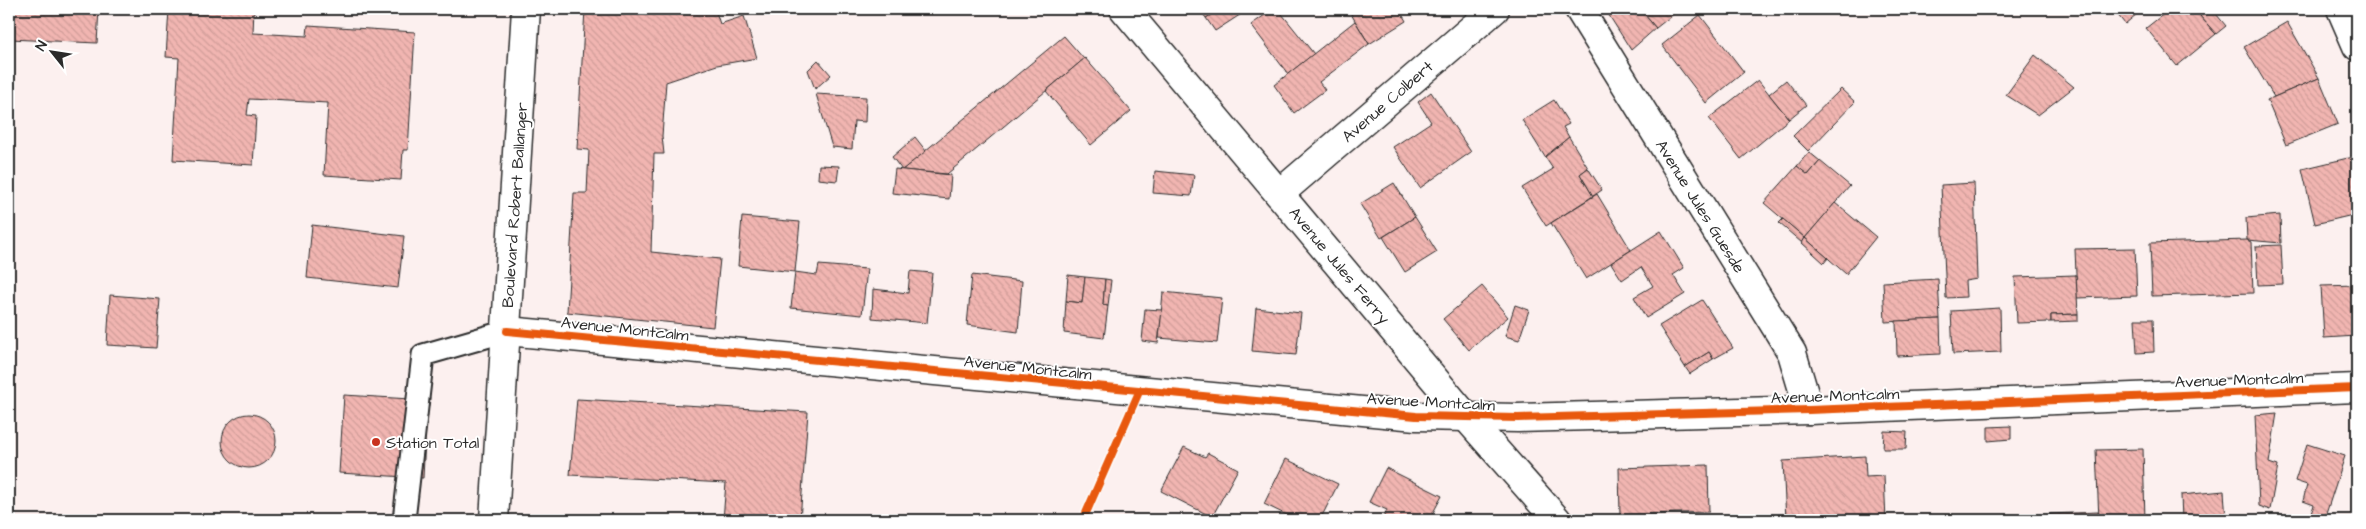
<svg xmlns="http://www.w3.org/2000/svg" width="2366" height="529" font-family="'Architects Daughter',sans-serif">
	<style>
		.building { fill: url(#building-back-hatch); stroke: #2b2b2b }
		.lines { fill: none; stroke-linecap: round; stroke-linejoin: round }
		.service-casing { stroke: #2b2b2b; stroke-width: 25 }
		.minor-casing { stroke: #2b2b2b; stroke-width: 31 }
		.secondary-casing { stroke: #2b2b2b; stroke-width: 31 }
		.service { stroke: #fff; stroke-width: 21 }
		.minor { stroke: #fff; stroke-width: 28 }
		.secondary { stroke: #fff; stroke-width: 28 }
		.cycleway-casing { stroke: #fff; stroke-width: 11 }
		.cycleway { stroke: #e8590c; stroke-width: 8 }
		.poi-dot { fill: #c8321e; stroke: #fff; stroke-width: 2 }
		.labels { text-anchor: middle; stroke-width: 4; stroke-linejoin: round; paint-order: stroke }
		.street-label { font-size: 16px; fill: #2b2b2b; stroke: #fff }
		.poi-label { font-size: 16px; fill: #2b2b2b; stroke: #fff; text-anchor: start }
	</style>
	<defs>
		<pattern id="building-back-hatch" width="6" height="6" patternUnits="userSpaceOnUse" patternTransform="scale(1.25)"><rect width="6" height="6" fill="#f1b5b1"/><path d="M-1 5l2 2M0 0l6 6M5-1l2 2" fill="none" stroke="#cf9c98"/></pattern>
	</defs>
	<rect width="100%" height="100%" fill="#fcf0ef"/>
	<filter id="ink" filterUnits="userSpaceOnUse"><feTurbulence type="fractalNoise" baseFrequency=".02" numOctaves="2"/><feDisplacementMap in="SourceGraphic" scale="10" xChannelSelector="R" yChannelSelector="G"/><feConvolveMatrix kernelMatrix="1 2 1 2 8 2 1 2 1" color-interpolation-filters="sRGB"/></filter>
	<g filter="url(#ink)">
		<!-- building -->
		<g class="building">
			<path d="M9,9H99L97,43L9,39Z"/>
			<path d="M169,9H254L253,33L307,36L308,25L415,32L408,150H403L401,180L324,175L328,103L249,99L247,115L256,116L253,165L173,160L179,58L166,57Z"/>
			<path d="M585,9H715L720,24L744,16L757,58L717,65L666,82L662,136L664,154H654L651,252L720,259L713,327L567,312L574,193H587L589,150L577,149Z"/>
			<path d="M1208,9H1249L1215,31L1206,18L1212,14Z"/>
			<path d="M1208,9L1212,14L1206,18L1200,10Z"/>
			<path d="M1273,9H1278L1314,54L1288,74L1251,25Z"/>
			<path d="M1348,9H1399L1406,21L1369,44Z"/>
			<path d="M1605,9H1640L1656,28L1631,50Z"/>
			<path d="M1640,9H1680L1656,28Z"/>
			<path d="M2113,9H2143L2125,24Z"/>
			<path d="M2170,9H2210L2200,16L2216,34L2177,66L2146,28Z"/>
			<path d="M2212,9L2226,26L2216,34L2200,16Z"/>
			<path d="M1700,15L1744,72L1706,103L1662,45Z"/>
			<path d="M1355,21L1369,44L1319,82L1325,90L1294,113L1274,85Z"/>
			<path d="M2287,22L2319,78L2274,97L2244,47Z"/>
			<path d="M1064,36L1084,59L947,174L902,170Z"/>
			<path d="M2035,55L2074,87L2038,115L2006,95Z"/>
			<path d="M1085,58L1131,111L1091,145L1046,91Z"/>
			<path d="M818,60L831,75L815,89L808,70Z"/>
			<path d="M2319,78L2338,124L2286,145L2267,100Z"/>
			<path d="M1758,80L1789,119L1741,159L1709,118Z"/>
			<path d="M1786,80L1806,105L1789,119L1769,94Z"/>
			<path d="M1841,89L1855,102L1808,151L1793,136Z"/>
			<path d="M1431,92L1471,152L1420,188L1393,147L1431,122L1418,102Z"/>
			<path d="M816,94L866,97L865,122L854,121L852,149L832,147Z"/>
			<path d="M1554,100L1569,124L1563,127L1569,137L1545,157L1522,120Z"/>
			<path d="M915,137L926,151L902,170L892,157Z"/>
			<path d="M1569,137L1588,168L1580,174L1593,196L1546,226L1522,188L1553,169L1545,157Z"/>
			<path d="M1809,152L1820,161L1808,175L1797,166Z"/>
			<path d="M2352,157L2357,180V214L2315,224L2302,169Z"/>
			<path d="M1820,161L1850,186L1805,238L1764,203L1797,166L1808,175Z"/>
			<path d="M819,165L839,166L837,181L818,179Z"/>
			<path d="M1588,168L1602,190L1593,196L1580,174Z"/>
			<path d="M895,169L951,175L949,199L892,193Z"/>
			<path d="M1155,171L1194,175L1191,196L1153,193Z"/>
			<path d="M1394,183L1415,217L1381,238L1360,204Z"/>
			<path d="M1974,183L1977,279L1965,281L1966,297L1946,298L1941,185Z"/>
			<path d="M1597,194L1631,250L1586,279L1551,223Z"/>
			<path d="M1835,203L1876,237L1846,274L1805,238Z"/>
			<path d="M2280,215L2281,243L2247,240L2246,218Z"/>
			<path d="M742,217L800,222L795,272L738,266Z"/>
			<path d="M1415,217L1437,252L1405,272L1383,237Z"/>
			<path d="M1783,219L1805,238L1802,243L1779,223Z"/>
			<path d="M312,225L404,236L398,288L307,278Z"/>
			<path d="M1661,231L1684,268L1673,275L1685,294L1646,318L1634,297L1653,286L1641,267L1622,280L1611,263Z"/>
			<path d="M1805,238L1828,258L1824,263L1802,243Z"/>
			<path d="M2247,240L2251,242L2253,293L2152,296L2150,243Z"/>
			<path d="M2281,245L2283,284L2258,285L2256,246Z"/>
			<path d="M2135,248L2137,296L2077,298L2075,249Z"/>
			<path d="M819,265L867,269L862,315L791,308L795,272L817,275Z"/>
			<path d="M910,271L932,273L927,323L872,318L873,289L908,293Z"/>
			<path d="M972,275L1022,281L1018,332L967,325Z"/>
			<path d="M1068,275L1085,277L1082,303L1066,301Z"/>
			<path d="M2076,275L2078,314L2051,315V322L2017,323L2015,277Z"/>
			<path d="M1085,277L1105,279L1103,305L1108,306L1104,338L1064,333L1066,301L1082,303Z"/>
			<path d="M1105,279L1111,280L1108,306L1103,305Z"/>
			<path d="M1938,279L1940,319L1885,322L1883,282Z"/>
			<path d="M2357,285V336L2324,338L2321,286Z"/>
			<path d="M1482,286L1508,317L1469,350L1443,319Z"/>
			<path d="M1163,292L1222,298L1217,343L1159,338Z"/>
			<path d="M110,295L160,299L156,348L107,345Z"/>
			<path d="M1702,300L1733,348L1713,359L1709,352L1685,367L1659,326Z"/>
			<path d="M1515,305L1529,310L1519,340L1505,336Z"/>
			<path d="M1256,308L1301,313L1296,355L1252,351Z"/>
			<path d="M2000,308L2001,352L1953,354L1951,311Z"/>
			<path d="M1145,309L1162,310L1158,343L1142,341Z"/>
			<path d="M2078,314V321L2051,322V315Z"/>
			<path d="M1940,319L1941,354L1897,356L1896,321Z"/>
			<path d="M2135,319H2153L2154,352L2137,353Z"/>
			<path d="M1709,352L1713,359L1690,374L1685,367Z"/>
			<path d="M344,395L427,400L423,478L339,473Z"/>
			<path d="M577,399L808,412L800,520H723L726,483L570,475Z"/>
			<path d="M2277,413L2269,463L2278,466L2270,510L2259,506L2255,415Z"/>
			<circle cx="249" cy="441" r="27"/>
			<path d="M2011,426V439L1988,441V427Z"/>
			<path d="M1884,431L1907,432L1906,449H1883Z"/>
			<path d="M2307,444L2345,456L2324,520L2310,516L2314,505L2303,501L2307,485L2295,481Z"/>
			<path d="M1184,447L1205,457L1208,453L1238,469L1212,517L1161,491Z"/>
			<path d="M2143,449L2145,520H2099L2096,450Z"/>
			<path d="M1865,456L1866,477L1884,476L1886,520H1786L1783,461Z"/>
			<path d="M1286,459L1338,484L1320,520H1297L1264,504Z"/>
			<path d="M1708,465L1709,512L1620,515L1619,468Z"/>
			<path d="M1386,468L1442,496L1429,520H1382L1387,510L1369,502Z"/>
			<path d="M2224,491L2226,520H2182L2181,495Z"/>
			<path d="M2098,512L2099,520H2050V514Z"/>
		</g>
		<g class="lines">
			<defs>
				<path id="service" d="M404,520L423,355L507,331"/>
				<g id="minor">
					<path d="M1124,9L1467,418L1557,520"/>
					<path d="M1579,9L1792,353L1809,410"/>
					<path d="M2341,9L2357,46"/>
					<path d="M1279,194L1495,9"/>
					<path d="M507,331L1416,416L1518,418L1809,410L2357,388"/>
				</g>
				<path id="secondary" d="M494,520L526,9"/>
			</defs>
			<!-- service casing -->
			<use href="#service" class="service-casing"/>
			<!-- minor casing -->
			<use href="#minor" class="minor-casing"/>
			<!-- secondary casing -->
			<use href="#secondary" class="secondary-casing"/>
			<!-- service -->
			<use href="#service" class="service"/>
			<!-- minor -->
			<use href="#minor" class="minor"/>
			<!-- secondary -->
			<use href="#secondary" class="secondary"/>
			<defs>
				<g id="cycleway">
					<path d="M507,331L1416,416L1518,418L1809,410L2357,388"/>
					<path d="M1083,520L1139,392"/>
				</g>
			</defs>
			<!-- cycleway casing -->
			<use href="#cycleway" class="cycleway-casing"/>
			<!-- cycleway -->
			<use href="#cycleway" class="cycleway"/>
		</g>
	</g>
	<!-- markers -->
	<circle class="poi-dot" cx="376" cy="442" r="5"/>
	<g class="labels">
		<!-- street labels -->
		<g class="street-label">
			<text transform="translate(1387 101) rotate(-41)" y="6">Avenue Colbert</text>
			<text transform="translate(514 205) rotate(-86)" y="6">Boulevard Robert Ballanger</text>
			<text transform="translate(1701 206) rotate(58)" y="6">Avenue Jules Guesde</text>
			<text transform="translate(1340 265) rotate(50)" y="6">Avenue Jules Ferry</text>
			<text transform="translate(625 328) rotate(6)" y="6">Avenue Montcalm</text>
			<text transform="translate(1028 367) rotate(6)" y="6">Avenue Montcalm</text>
			<text transform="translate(2239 379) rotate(-2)" y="6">Avenue Montcalm</text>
			<text transform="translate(1835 395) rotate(-2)" y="6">Avenue Montcalm</text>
			<text transform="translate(1431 401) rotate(3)" y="6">Avenue Montcalm</text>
		</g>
		<!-- poi labels -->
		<g class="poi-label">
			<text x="386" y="448">Station Total</text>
		</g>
	</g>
	<!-- margin -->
	<rect width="2366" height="529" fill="none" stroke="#fff" stroke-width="30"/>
	<rect x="15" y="15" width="2336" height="499" fill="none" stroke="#2b2b2b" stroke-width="2" filter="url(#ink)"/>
	<!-- north arrow -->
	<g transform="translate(52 52) rotate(300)" stroke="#ffffff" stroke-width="4" paint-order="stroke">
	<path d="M0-4L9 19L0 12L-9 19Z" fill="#2b2b2b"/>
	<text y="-8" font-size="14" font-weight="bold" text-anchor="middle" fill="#2b2b2b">N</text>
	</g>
</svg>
